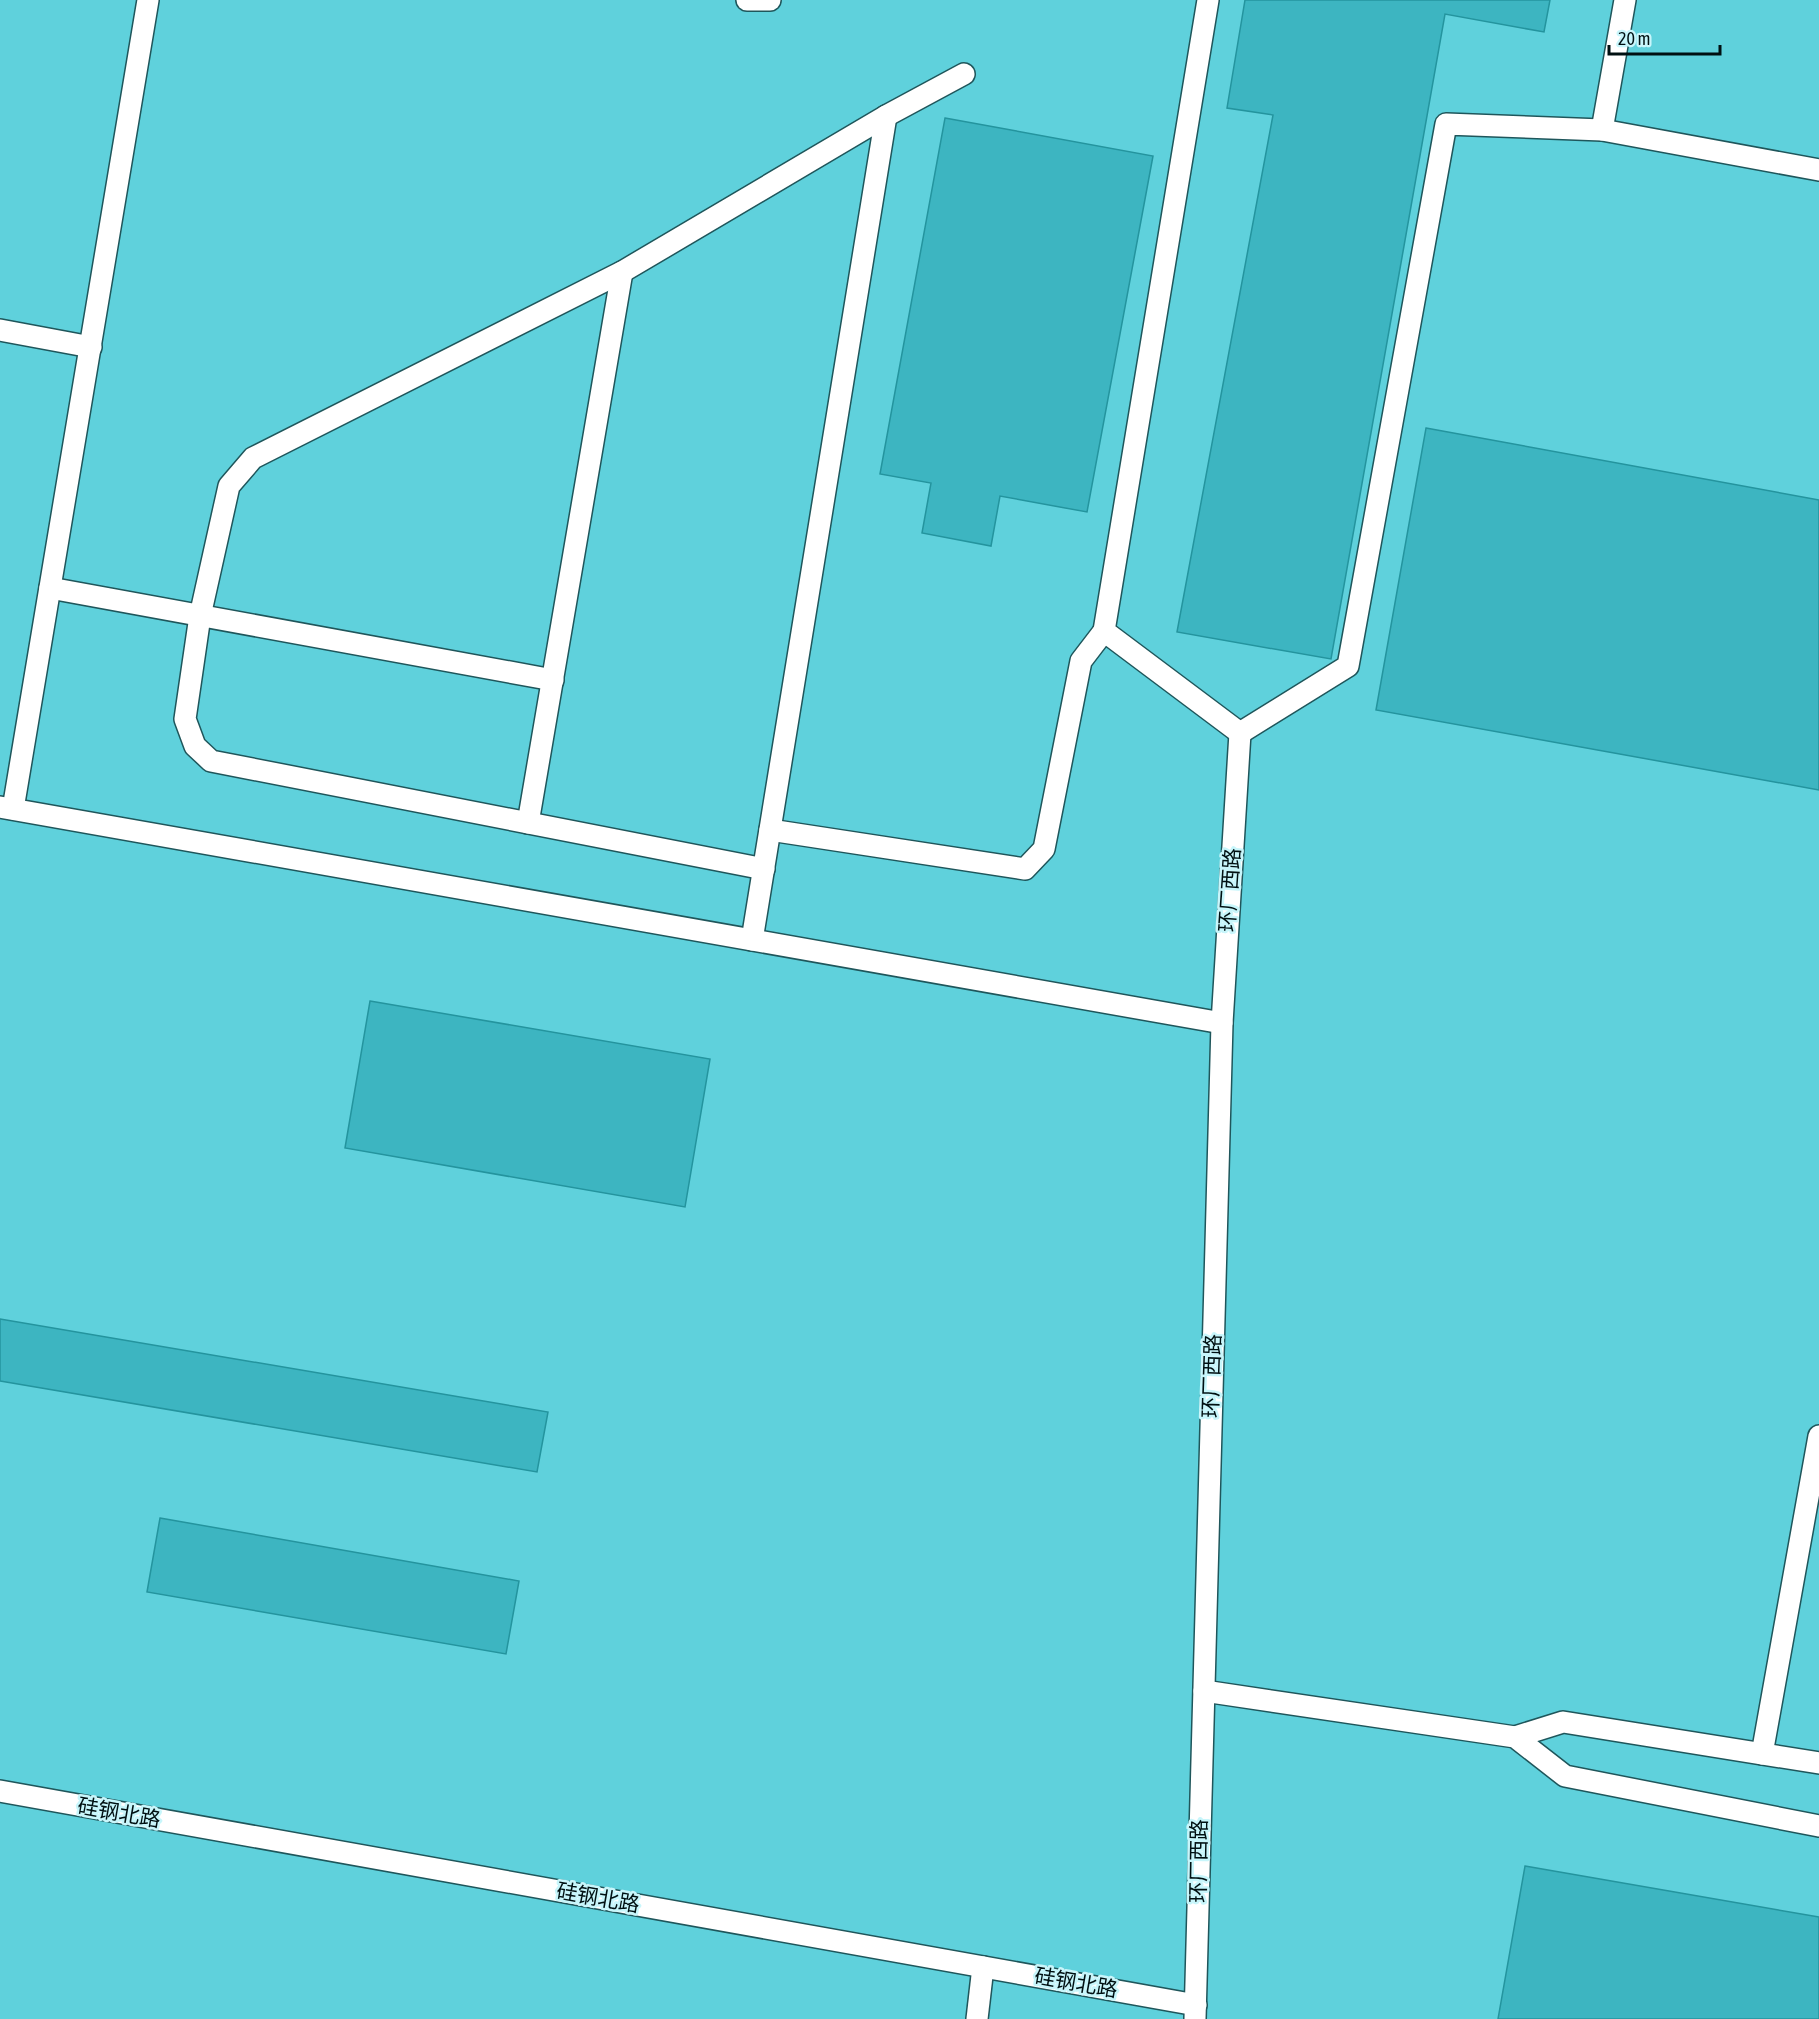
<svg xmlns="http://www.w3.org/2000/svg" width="1819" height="2019" font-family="'Asap Condensed','Noto Sans SC',sans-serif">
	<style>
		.built { fill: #5fd1dc }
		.building { fill: #3db5c1; stroke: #24949e; stroke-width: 1.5 }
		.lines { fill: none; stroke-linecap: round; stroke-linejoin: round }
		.service-casing { stroke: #1f565b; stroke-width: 24 }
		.service { stroke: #fff; stroke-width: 21 }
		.labels { text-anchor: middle; stroke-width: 5; stroke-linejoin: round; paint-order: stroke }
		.street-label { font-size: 21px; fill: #001012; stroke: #c8f6fb }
	</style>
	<rect width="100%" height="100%" fill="#79dee8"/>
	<!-- built -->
	<path class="built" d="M0,0H1819V1917L1525,1867L1498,2019H0Z"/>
	<!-- building -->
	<g class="building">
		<path d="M1245,0H1550L1544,32L1445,14L1331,659L1177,632L1273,115L1227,108Z"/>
		<path d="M945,118L1153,156L1087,512L1000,496L991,546L922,533L931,483L880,474Z"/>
		<path d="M1426,428L1819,500V790L1376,710Z"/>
		<path d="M370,1001L710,1059L685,1207L345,1148Z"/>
		<path d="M0,1319L548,1412L537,1472L0,1381Z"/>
		<path d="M160,1518L519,1581L506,1654L147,1592Z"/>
		<path d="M1525,1866L1819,1917V2019H1498Z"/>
	</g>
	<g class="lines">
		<defs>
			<g id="service">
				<path d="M747,0H770"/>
				<path d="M1208,0L1104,631L1240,733"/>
				<path d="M1602,130L1819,170"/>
				<path d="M0,330L91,347"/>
				<path d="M50,588L553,680"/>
				<path d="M1240,733L1348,666L1446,124L1602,130L1625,0"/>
				<path d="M0,807L1222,1023"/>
				<path d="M13,809L148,0"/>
				<path d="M528,823L622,272"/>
				<path d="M770,830L1025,869L1044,849L1081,661L1104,631"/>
				<path d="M764,869L211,761L195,746L185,719L200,616L229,486L253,458L622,272L886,116L964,74"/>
				<path d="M752,940L886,116"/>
				<path d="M1204,1691L1515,1737L1565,1776L1819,1826"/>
				<path d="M1515,1737L1563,1722L1819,1763"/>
				<path d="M1762,1754L1819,1436"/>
				<path d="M0,1791L1196,2005"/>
				<path d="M977,2019L983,1967"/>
				<path d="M1195,2019L1222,1023L1240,733"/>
			</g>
		</defs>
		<!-- service casing -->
		<use href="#service" class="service-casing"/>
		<!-- service -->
		<use href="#service" class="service"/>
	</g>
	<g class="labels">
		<!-- street labels -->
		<g class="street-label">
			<text transform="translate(1230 890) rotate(-86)" y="7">环厂西路</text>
			<text transform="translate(1212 1376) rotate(-88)" y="7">环厂西路</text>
			<text transform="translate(119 1813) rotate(10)" y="7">硅钢北路</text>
			<text transform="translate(1199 1861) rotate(-89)" y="7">环厂西路</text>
			<text transform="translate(598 1898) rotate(10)" y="7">硅钢北路</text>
			<text transform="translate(1076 1983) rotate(10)" y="7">硅钢北路</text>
		</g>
	</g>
	<!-- scale -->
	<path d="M1609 45v9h111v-9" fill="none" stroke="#001012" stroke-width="3"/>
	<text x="1618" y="45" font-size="18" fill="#001012" stroke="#c8f6fb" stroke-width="4.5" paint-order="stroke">20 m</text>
</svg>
